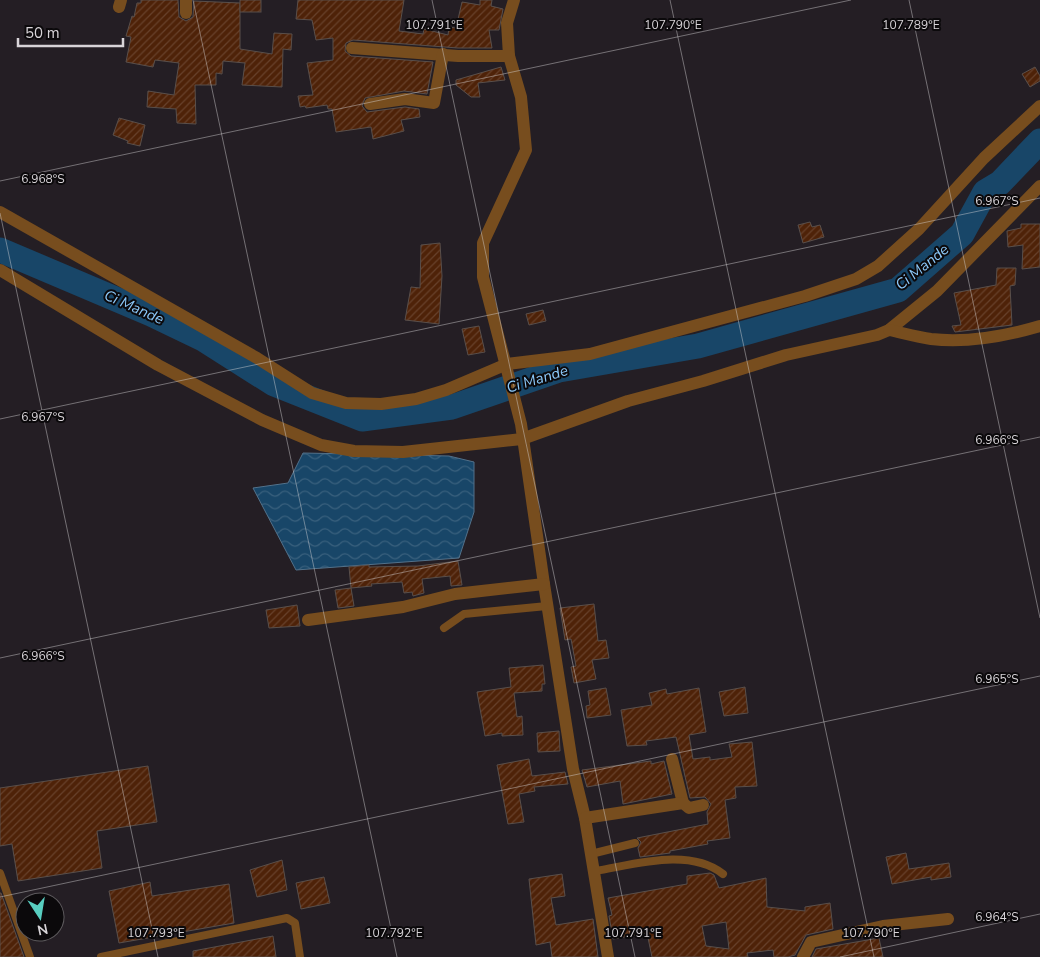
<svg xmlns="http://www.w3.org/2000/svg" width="1040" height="957" font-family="'Nunito Sans',sans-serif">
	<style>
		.water { fill: url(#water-waves); stroke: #52718a }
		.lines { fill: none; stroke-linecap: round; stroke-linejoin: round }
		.river { stroke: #184668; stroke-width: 25 }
		.building { fill: url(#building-hatch); stroke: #594f4b; fill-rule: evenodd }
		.lane { stroke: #774d1e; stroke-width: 8 }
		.street { stroke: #774d1e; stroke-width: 12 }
		.ticks { fill: none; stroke: #d8d4d8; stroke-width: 1; stroke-opacity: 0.45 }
		.labels { text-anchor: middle; stroke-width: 4; stroke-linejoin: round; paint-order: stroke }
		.water-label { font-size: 15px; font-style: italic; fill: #8cc9fa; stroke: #0b090b }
		.ticks-label { font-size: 12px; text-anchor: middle; fill: #d8d4d8; stroke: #0b090b; stroke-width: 4; stroke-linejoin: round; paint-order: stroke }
	</style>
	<defs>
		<pattern id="water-waves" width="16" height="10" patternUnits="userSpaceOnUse" patternTransform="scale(1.25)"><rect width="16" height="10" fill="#184668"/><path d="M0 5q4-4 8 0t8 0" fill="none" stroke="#39607d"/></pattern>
		<pattern id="building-hatch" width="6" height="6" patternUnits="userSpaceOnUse" patternTransform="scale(1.25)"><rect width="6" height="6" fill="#4e2208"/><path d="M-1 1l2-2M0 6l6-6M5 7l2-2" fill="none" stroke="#67412b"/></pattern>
	</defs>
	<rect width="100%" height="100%" fill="#241e24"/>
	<!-- water -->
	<path class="water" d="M303,453L449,456L474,462V512L459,558L296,570L253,488L288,483Z"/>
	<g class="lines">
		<!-- river -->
		<path class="river" d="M0,250L151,314L203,339L274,384L362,419L452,407L559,370L698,346L898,290L962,234L985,192L1000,183L1040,141"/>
	</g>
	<!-- building -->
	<g class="building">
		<path d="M141,0H178L179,17L186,21L193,17L194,1L240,3V49L272,54L274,33L292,34L291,50L283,49L282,87L242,85L245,63L223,61L222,74L216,73V85H195L196,124L177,123L176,109L147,107L148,91L174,95L179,63L155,60L153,67L126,62L131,37L126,36L132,16L134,17L137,3H141Z"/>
		<rect x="240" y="0" width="21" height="12"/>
		<path d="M298,0H404L399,31L423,34L424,29L448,35L449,27L456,28L462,2L480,5V0H492L491,6L503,9L499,30H489L492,48H458L353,40L346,43L345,51L351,56L433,62L427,94L404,91L365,98L362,106L367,112L405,107L419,109L420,117L401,120L404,131L373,139L371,127L336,132L332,109H328L327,105L306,108L305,106L300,107L298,96L313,95L307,63L333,60V38L316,40L312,20L296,19Z"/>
		<path d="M501,67L505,80L478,83L480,97H471L456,85V80Z"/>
		<path d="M1035,67L1040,76V81L1030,87L1022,74Z"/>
		<path d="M119,118L145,125L140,146L127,143L128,141L113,135Z"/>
		<path d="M810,222L812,227L820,225L824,237L803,243L798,225Z"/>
		<path d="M1021,224H1040V267L1022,269L1023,245L1008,247L1007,231L1021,228Z"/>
		<path d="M440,243L442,276L439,324L405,320L411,287L420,288L421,245Z"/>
		<path d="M997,268H1016L1015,285L1010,286L1012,325L955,332L952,326L961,325L954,293L996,285Z"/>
		<path d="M543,310L546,321L529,325L526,314Z"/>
		<path d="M479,326L485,352L468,355L462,329Z"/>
		<path d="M458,561L462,585L451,586L450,576L422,579L424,593L413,596L412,592L404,593L402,582L371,584L372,586L351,588L349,567L369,565V567L418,566Z"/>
		<path d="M351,588L354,606L338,608L335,590Z"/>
		<path d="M594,604L598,641L606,640L609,658L592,660L596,679L574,683L571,667L576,666L571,639L565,640L560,608Z"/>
		<path d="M297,605L300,626L269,628L266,610Z"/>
		<path d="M543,665L545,684H542V691L514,693L517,717L522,716L523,735L502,736V733L485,736L477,692L511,687L509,668Z"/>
		<path d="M745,687L748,713L724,716L719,692Z"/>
		<path d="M606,688L611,715L587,718L586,706L590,705L588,691Z"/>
		<path d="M699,688L706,732L689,735L693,759L710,757V760L732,757L729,744L752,742L757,786L735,787L736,798L725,800L730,838L707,841L708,844L670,851V853L640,857L638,848L641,842L637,838L708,824L707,812L711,804L705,797L690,798L676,737L646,741L647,745L627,746L621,710L652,705L649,693L666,689L667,694Z"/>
		<path d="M559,731L560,751L538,752L537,733Z"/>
		<path d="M529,759L532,776L565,772L568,784L534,787L535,791L519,794L524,822L508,824L497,765Z"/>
		<path d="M651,761V764L664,761L672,794L623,804L620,781L587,787L582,770Z"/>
		<path d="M148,766L157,822L97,831L102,868L18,881L12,844L0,846V788Z"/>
		<path d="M906,853L909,869L949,863L951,877L931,880V877L892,884L886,857Z"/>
		<path d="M282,860L287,890L257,897L250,870Z"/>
		<path d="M710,873L714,875L719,888L766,878L767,907L805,911V907L830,903L833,929L806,935L795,955L788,957H774L773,950L747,953L748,957H652L647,933L613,939L609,916L612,915L608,898L687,884V876ZM726,922L729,949L706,946L702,926Z"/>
		<path d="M562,874L565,896L551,898L556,925L593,919L598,957H552L550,942L536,945L529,879Z"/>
		<path d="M324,877L330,903L301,909L296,883Z"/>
		<path d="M150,882L152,896L229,884L234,923L119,943L109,891Z"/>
		<path d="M0,893H1L24,957H0Z"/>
		<path d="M273,936L276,957H193V951Z"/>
		<path d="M879,938L883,957H812L816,949Z"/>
	</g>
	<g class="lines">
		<!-- lane -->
		<g class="lane">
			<path d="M444,628L464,614L547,606"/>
			<path d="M591,854L635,843"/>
			<path d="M595,871C633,865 689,847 723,874"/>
			<path d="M0,873L30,957"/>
			<path d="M101,957L287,918L295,923L300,957"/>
		</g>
		<!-- street -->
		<g class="street">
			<path d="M514,0L507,23L509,56L521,97L526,150L483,243V277L521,424L544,584L573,769L585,818L608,957"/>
			<path d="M119,7L121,0"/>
			<path d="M186,13V0"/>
			<path d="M352,48L458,56H509"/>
			<path d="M370,104L405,99L434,103L443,54"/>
			<path d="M0,212L257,358L312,393L346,403L381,404L416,399L446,390L507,364L590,354L805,296L856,279L878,266L919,229L984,158L1040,106"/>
			<path d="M0,270L158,365L262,420L321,445L354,451L403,452L522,439L628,401L703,381L786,355L877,335L889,330L937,291L1040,186"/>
			<path d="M889,330C903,333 917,337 931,339C966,343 1006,336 1040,326"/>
			<path d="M308,620L403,607L455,594L544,584"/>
			<path d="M672,759L683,803"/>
			<path d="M585,818L683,803L689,808L703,805"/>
			<path d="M803,957L811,942L883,926L948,919"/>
		</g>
	</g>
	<!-- ticks -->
	<path class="ticks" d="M193,0L397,957M432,0L635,957M670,0L874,957M909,0L1040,618M0,181L851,0M0,213L158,957M0,419L1040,198M0,658L1040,437M0,897L1040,676M840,957L1040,914"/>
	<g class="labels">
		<!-- water labels -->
		<g class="water-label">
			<text transform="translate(922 267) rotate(-39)" y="5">Ci Mande</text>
			<text transform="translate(134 307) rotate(24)" y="5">Ci Mande</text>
			<text transform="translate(537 379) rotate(-17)" y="5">Ci Mande</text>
		</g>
	</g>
	<g class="ticks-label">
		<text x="434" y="29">107.791°E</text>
		<text x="673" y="29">107.790°E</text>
		<text x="911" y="29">107.789°E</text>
		<text x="43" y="183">6.968°S</text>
		<text x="997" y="205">6.967°S</text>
		<text x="43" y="421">6.967°S</text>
		<text x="997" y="444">6.966°S</text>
		<text x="43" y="660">6.966°S</text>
		<text x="997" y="683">6.965°S</text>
		<text x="997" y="921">6.964°S</text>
		<text x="156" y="937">107.793°E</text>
		<text x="394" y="937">107.792°E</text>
		<text x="633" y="937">107.791°E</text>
		<text x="871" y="937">107.790°E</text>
	</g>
	<!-- north arrow -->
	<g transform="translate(40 917) rotate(168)"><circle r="24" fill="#0b090b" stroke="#5d5a5d"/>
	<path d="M0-4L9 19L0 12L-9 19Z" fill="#58cec0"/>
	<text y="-8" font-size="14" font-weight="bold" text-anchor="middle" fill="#d8d4d8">N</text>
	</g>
	<!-- scale -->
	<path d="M18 38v8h105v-8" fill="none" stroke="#d8d4d8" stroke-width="2.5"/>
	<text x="25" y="38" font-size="15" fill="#d8d4d8" stroke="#0b090b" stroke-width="4" paint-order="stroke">50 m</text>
</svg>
